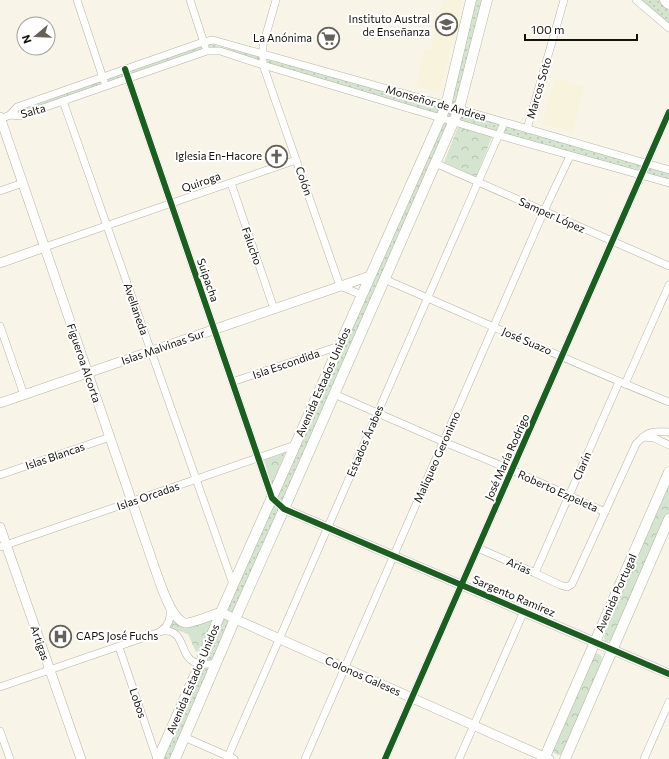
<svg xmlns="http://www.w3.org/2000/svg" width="669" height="759" font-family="Commissioner,sans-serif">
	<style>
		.built { fill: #f8f3dc }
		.grass { fill: url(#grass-dots) }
		.park { fill: url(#park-crowns) }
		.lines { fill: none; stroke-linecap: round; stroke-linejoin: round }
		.minor-casing { stroke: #b5b2a9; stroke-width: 8 }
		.tertiary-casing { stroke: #b5b2a9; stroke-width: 10 }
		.secondary-casing { stroke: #b5b2a9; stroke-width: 11 }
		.trunk-casing { stroke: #b5b2a9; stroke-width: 13 }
		.minor { stroke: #fefefc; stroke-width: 7 }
		.tertiary { stroke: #fefefc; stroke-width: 9 }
		.secondary { stroke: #fefefc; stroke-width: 10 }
		.trunk { stroke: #fefefc; stroke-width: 12 }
		.cycleway-casing { stroke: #fff; stroke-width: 8 }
		.cycleway { stroke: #1b5e20; stroke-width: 6 }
		.labels { text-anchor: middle; stroke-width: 4; stroke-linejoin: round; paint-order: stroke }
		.poi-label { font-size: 11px; fill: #13120a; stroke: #fff; text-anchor: end }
		.street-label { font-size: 11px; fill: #13120a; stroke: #fff }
	</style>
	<defs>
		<pattern id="grass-dots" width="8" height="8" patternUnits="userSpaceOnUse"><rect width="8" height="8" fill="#d4e4cf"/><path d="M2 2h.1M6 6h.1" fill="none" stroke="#b5c3b0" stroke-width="1.8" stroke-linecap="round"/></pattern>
		<pattern id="park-crowns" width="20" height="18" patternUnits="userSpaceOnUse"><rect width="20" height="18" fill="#d4e4cf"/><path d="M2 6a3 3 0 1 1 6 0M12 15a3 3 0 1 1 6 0" fill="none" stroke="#b5c3b0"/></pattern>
	</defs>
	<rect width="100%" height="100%" fill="#f8f5e8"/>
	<!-- built -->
	<g class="built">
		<path d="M443,0H462L440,92L416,87L424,49L430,50Z"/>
		<path d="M555,78L584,87L573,132L542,124Z"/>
	</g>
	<!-- grass -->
	<g class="grass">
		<path d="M471,0H487L459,109L669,170V183L453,121L175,759H158L440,118L263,65L207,51L128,79L17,107L203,42L445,106Z"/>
		<path d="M636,0H669V28Z"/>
	</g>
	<!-- park -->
	<g class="park">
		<path d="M194,48L195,53L139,73L137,69Z"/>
		<path d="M100,82L101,85L15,116L13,112Z"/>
		<path d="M458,127L492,137L476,177L444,162Z"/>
		<path d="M285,453L272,486L264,460Z"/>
		<path d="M669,484V513L615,637L610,641L605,642L604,637L615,607Z"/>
		<path d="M174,617L177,622L211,620L213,622L200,650L196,652L195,650L188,634L183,632L168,629L171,626Z"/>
		<path d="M595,653L599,654L602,657L601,663L564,754C559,756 556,755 552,751Z"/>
	</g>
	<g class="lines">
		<defs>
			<g id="minor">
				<path d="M77,0L104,81"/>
				<path d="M190,0L205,46"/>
				<path d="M276,0L263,45V65L340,286L362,295"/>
				<path d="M636,0L669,28"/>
				<path d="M127,75L272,498L284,509"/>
				<path d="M63,101L233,584"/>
				<path d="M10,115L17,107L203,42L213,40L459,109L669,170"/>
				<path d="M0,119L10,115L20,116L207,51H220L263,65L498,135L669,183"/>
				<path d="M527,129L564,0"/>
				<path d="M435,163L669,266"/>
				<path d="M231,183L274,309"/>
				<path d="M0,191L23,183"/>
				<path d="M45,247L296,160"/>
				<path d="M384,279C479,320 573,363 669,402"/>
				<path d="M0,326L24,395"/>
				<path d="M232,382L339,346"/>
				<path d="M625,384L669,285"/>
				<path d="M334,394L444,442L512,470L605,512"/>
				<path d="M643,437L654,438L669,445"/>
				<path d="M0,475L110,437"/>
				<path d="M0,547L295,445"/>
				<path d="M478,548L535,573L560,585L567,587L572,584L636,444C648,431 651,431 669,432"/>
				<path d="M535,573L619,382"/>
				<path d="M161,631C169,626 171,617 170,608"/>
				<path d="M119,647L157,759"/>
				<path d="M0,687L163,631C188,629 177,660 200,664C205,665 211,664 216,663"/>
				<path d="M0,731L10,759"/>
				<path d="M184,737L234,759"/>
				<path d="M227,759L478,182L504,123"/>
				<path d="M305,759L544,211L570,156"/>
				<path d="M385,759L669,112"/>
				<path d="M459,759L524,611"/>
				<path d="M644,759L669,702"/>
			</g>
			<g id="tertiary">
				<path d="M0,117L154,566C159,579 170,619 185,623C191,624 214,614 221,612L235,619L549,759"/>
				<path d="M0,263L45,247"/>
				<path d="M0,403L370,276"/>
				<path d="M284,509L669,674"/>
				<path d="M0,527L81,759"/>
			</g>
			<g id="secondary">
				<path d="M158,759L200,664L221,612L446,106L471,0"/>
				<path d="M175,759L235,619L284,509L459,109L487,0"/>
				<path d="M544,759L669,472"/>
				<path d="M565,759L669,519"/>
			</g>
			<path id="trunk" d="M666,0L669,3"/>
		</defs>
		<!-- minor casing -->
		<use href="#minor" class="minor-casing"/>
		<!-- tertiary casing -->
		<use href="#tertiary" class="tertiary-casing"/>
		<!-- secondary casing -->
		<use href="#secondary" class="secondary-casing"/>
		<!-- trunk casing -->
		<use href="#trunk" class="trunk-casing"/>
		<!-- minor -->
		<use href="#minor" class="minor"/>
		<!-- tertiary -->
		<use href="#tertiary" class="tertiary"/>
		<!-- secondary -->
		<use href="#secondary" class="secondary"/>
		<!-- trunk -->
		<use href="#trunk" class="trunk"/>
		<defs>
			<g id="cycleway">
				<path d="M125,69L272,498L284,509L669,674"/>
				<path d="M385,759L669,112"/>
			</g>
		</defs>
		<!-- cycleway casing -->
		<use href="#cycleway" class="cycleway-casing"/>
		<!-- cycleway -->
		<use href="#cycleway" class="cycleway"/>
	</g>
	<!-- icons -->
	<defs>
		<symbol id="school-ring" viewBox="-11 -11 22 22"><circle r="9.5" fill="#fff" stroke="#636158" stroke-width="1.5"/><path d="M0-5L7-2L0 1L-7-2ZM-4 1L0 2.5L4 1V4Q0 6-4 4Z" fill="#636158"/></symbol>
		<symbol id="supermarket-ring" viewBox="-11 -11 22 22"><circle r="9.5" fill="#fff" stroke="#636158" stroke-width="1.5"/><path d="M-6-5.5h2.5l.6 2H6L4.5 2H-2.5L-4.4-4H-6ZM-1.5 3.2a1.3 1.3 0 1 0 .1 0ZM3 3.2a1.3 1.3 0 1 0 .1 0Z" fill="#636158"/></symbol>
		<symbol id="church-ring" viewBox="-11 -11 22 22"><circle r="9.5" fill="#fff" stroke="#636158" stroke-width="1.5"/><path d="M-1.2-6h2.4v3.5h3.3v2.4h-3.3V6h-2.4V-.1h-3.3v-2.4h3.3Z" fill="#636158"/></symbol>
		<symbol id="hospital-ring" viewBox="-11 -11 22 22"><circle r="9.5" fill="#fff" stroke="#636158" stroke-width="1.5"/><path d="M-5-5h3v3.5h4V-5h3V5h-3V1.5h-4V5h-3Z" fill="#636158"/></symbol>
	</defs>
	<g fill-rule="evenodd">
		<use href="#school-ring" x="434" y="12" width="25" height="25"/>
		<use href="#supermarket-ring" x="316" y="26" width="25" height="25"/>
		<use href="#church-ring" x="264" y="144" width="25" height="25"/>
		<use href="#hospital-ring" x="48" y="624" width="25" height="25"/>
	</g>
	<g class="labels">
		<!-- poi labels -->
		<g class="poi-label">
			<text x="430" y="23">Instituto Austral<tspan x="430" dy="13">de Enseñanza</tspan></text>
			<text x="312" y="42">La Anónima</text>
			<text x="262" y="160">Iglesia En-Hacore</text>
			<text x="76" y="640" text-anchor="start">CAPS José Fuchs</text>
		</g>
		<!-- street labels -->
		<g class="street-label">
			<text transform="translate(539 88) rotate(-74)" y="4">Marcos Soto</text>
			<text transform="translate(436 103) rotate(16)" y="4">Monseñor de Andrea</text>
			<text transform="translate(33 111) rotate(-16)" y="4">Salta</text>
			<text transform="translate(304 181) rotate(71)" y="4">Colón</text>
			<text transform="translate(201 182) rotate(-19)" y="4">Quiroga</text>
			<text transform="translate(552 215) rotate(24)" y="4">Samper López</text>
			<text transform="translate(252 246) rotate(71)" y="4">Falucho</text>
			<text transform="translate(208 280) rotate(71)" y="4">Suipacha</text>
			<text transform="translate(136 309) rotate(71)" y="4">Avellaneda</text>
			<text transform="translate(527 341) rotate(23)" y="4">José Suazo</text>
			<text transform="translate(163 347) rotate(-19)" y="4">Islas Malvinas Sur</text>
			<text transform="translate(84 363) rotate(71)" y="4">Figueroa Alcorta</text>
			<text transform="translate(286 364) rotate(-19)" y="4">Isla Escondida</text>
			<text transform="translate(323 382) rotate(-66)" y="4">Avenida Estados Unidos</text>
			<text transform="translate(365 441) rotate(-67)" y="4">Estados Árabes</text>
			<text transform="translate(55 456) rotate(-19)" y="4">Islas Blancas</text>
			<text transform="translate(437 457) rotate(-66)" y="4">Maliqueo Geronimo</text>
			<text transform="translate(507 457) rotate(-66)" y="4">José María Rodrigo</text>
			<text transform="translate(582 466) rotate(-66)" y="4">Clarín</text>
			<text transform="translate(558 491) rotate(24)" y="4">Roberto Ezpeleta</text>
			<text transform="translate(148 496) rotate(-19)" y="4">Islas Orcadas</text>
			<text transform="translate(519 566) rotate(24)" y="4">Arias</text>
			<text transform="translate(616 593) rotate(-66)" y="4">Avenida Portugal</text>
			<text transform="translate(514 596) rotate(23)" y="4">Sargento Ramírez</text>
			<text transform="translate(40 643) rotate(71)" y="4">Artigas</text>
			<text transform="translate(363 676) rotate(24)" y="4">Colonos Galeses</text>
			<text transform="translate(193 679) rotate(-67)" y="4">Avenida Estados Unidos</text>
			<text transform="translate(138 703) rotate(71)" y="4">Lobos</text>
		</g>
	</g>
	<!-- north arrow -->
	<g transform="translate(36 36) rotate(251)"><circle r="19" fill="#ffffff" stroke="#a1a09d"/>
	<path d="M0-3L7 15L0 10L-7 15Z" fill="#636158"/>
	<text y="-6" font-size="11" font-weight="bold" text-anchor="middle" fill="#13120a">N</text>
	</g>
	<!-- scale -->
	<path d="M525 34v6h112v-6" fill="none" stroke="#13120a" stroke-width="2"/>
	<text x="531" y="34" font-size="12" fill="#13120a" stroke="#ffffff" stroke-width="3" paint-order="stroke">100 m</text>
</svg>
